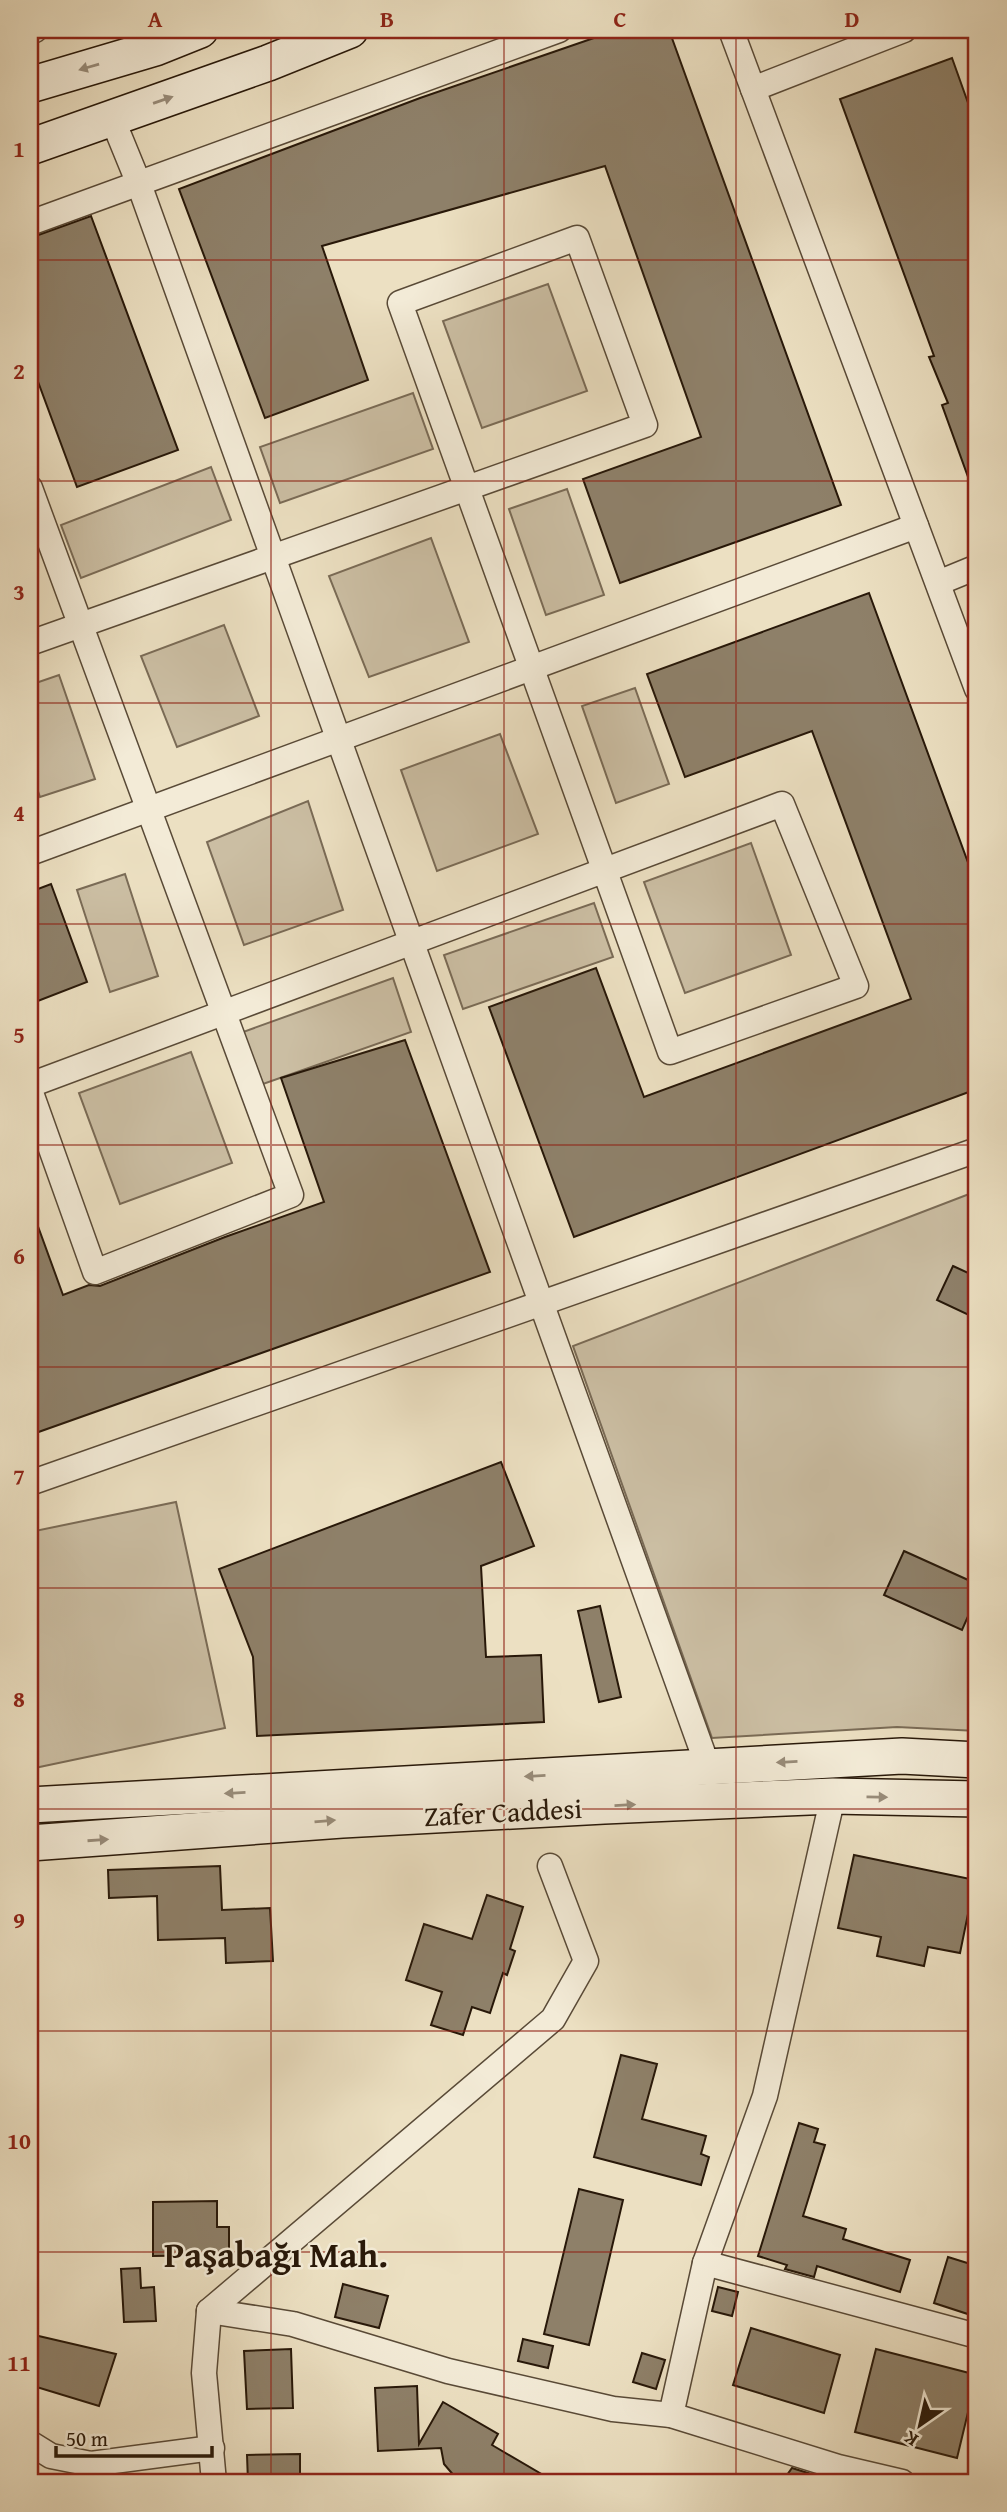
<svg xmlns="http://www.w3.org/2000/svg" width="1007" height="2512" font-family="'Gentium Book Plus',serif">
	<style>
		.green { fill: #cbbea3; stroke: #7a6b56; stroke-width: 2 }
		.building { fill: #8e8069; stroke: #281809; stroke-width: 2 }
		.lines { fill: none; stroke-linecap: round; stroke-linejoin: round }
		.street-casing { stroke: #594a37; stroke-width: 27 }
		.secondary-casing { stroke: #281809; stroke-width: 38 }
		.street { stroke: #f3ebd7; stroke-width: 24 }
		.secondary { stroke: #f3ebd7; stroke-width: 35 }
		.oneway { fill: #988c7a }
		.grid { fill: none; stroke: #8f2418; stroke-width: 2; stroke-opacity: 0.55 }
		.labels { text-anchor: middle; stroke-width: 5; stroke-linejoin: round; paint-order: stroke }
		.street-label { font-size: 28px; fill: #281809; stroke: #f3ebd7 }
		.district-label { font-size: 35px; font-weight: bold; fill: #281809; stroke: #f3ebd7 }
		.neatline { fill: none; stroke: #8f2418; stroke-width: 2.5 }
		.grid-label { font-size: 23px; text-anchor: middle; font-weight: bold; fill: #8f2418 }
	</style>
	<rect width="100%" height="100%" fill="#ece0c2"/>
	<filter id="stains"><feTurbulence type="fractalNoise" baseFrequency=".00286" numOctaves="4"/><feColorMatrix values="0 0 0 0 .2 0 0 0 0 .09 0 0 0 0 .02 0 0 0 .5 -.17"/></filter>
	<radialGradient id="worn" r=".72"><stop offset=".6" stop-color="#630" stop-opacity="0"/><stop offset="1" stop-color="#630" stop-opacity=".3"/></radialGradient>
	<!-- green -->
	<g class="green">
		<path d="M548,284L587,391L482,428L443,321Z"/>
		<path d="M413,393L433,449L280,503L260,447Z"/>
		<path d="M211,467L231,520L81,578L61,525Z"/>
		<path d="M567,489L604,595L546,615L509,509Z"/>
		<path d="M431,538L469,642L369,677L329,576Z"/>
		<path d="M224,625L259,716L177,747L141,656Z"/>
		<path d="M59,675L95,779L40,797L30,768V685Z"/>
		<path d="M635,688L669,784L616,803L582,706Z"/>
		<path d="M500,734L538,834L437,871L401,770Z"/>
		<path d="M308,801L343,910L244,945L207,842Z"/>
		<path d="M751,843L791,955L685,993L644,882Z"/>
		<path d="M125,874L158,976L110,992L77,890Z"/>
		<path d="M594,903L613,957L463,1009L444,955Z"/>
		<path d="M393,978L411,1032L263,1084L243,1032Z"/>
		<path d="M191,1052L232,1163L120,1204L79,1093Z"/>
		<path d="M977,1191V1731L897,1727L712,1738L573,1346Z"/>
		<path d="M176,1502L225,1728L30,1769V1532Z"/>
	</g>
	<!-- building -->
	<g class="building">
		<path d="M617,30H669L841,505L620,583L583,479L701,437L605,166L322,246L368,380L265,418L179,189L420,98Z"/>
		<path d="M952,58L977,128L976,499L942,405L948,403L929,357L934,356L840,99Z"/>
		<path d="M91,216L178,450L77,487L30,360V238Z"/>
		<path d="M869,593L977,887V1089L574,1237L489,1007L596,968L644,1097L911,999L812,731L685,777L647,674Z"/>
		<path d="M51,884L87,982L30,1004V892Z"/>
		<path d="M405,1040L490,1272L30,1435V1210H32L63,1295L89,1285L100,1286L225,1237L324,1202L281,1078Z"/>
		<path d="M953,1266L977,1277V1307L973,1317L937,1300Z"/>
		<path d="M501,1462L534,1546L481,1566L486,1657L541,1655L544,1722L257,1736L253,1657L219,1569Z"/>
		<path d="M904,1551L977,1584V1596L962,1630L884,1595Z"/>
		<path d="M600,1606L621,1697L599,1702L578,1611Z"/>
		<path d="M854,1855L975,1880L960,1953L928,1947L924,1966L877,1956L881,1937L838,1928Z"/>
		<path d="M220,1866L222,1910L270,1908L273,1961L226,1963L225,1938L158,1940L157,1896L109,1898L108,1870Z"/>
		<path d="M487,1895L523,1907L510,1949L515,1951L507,1975L503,1973L490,2013L472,2007L463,2035L431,2025L442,1992L406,1980L424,1924L472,1939Z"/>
		<path d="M621,2055L657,2064L642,2119L706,2136L701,2154L709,2157L701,2185L594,2157Z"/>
		<path d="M799,2123L818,2129L814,2142L825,2145L803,2216L846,2229L843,2239L910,2260L900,2292L817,2266L814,2277L785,2269L787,2265L758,2256Z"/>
		<path d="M579,2189L623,2200L589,2345L544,2334Z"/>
		<path d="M217,2201V2227H229V2255L153,2256V2202Z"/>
		<path d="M948,2257L977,2266V2317L934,2303Z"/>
		<path d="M140,2268L141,2288L154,2287L156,2321L124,2322L121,2269Z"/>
		<path d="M343,2284L388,2296L379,2328L335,2317Z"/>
		<path d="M718,2287L738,2292L732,2316L712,2311Z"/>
		<path d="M751,2328L840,2355L824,2413L733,2385Z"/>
		<path d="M30,2334L116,2354L99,2406L30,2385Z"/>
		<path d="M523,2339L553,2346L548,2368L518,2361Z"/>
		<path d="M291,2349L293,2408L247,2409L244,2351Z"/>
		<path d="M876,2349L977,2375L957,2458L855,2432Z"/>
		<path d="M642,2353L665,2360L656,2389L633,2382Z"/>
		<path d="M417,2386L419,2444L443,2402L498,2434L492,2445L555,2482H464L455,2477L444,2464L441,2448L378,2451L375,2388Z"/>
		<path d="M300,2454V2482H248L247,2455Z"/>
		<path d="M792,2468L811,2474L823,2482H782Z"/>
	</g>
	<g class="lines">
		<defs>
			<g id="street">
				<path d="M731,30L977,689"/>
				<path d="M30,32L35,30"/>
				<path d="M753,89L904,30"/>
				<path d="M112,118L139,184L708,1767"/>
				<path d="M30,223L559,30"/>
				<path d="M30,488L291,1195L95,1272L30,1090"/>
				<path d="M938,583L977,567"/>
				<path d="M30,643L645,425L577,238L400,303C490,553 580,802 670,1052L856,986L782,804C531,898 280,992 30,1085"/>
				<path d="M30,853L916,526"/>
				<path d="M30,1483L977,1150"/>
				<path d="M705,2263L977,2336"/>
				<path d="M209,2311L293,2324L448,2371L613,2409L671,2415L838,2467L902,2482"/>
				<path d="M671,2415L705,2263L765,2096L833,1796"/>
				<path d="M30,2443L51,2456L91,2464L212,2448"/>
				<path d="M214,2482L204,2373L209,2311L553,2019L586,1961L550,1866"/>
			</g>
			<g id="secondary">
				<path d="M30,85L155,48L200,30"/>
				<path d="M30,147L268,63L350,30"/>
				<path d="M30,1805L902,1756L977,1760"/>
				<path d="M30,1843L342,1820L604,1806L833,1796L977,1799"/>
			</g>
		</defs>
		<!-- street casing -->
		<use href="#street" class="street-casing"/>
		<!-- secondary casing -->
		<use href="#secondary" class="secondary-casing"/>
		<!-- street -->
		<use href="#street" class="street"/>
		<!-- secondary -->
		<use href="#secondary" class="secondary"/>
	</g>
	<!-- one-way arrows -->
	<defs><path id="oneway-solid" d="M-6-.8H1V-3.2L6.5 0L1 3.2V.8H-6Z" transform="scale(1.75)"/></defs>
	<g class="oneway">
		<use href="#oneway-solid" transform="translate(89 67) rotate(164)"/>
		<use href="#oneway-solid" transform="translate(163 100) rotate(-19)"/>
		<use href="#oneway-solid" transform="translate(787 1762) rotate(177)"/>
		<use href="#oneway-solid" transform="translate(535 1776) rotate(177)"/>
		<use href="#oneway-solid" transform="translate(235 1793) rotate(177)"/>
		<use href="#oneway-solid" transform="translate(877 1797) rotate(1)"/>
		<use href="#oneway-solid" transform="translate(625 1805) rotate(-3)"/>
		<use href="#oneway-solid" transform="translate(325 1821) rotate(-5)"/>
		<use href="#oneway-solid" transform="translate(98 1840) rotate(-4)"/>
	</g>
	<!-- grid -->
	<path class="grid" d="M271,30V2482M504,30V2482M736,30V2482M30,260H977M30,481H977M30,703H977M30,924H977M30,1145H977M30,1367H977M30,1588H977M30,1809H977M30,2031H977M30,2252H977"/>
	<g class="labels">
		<!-- street labels -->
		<g class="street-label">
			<text transform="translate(503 1812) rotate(-3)" y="10">Zafer Caddesi</text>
		</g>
		<!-- district labels -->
		<g class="district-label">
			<text x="276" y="2267">Paşabağı Mah.</text>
		</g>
	</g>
	<!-- margin -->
	<rect width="1007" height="2512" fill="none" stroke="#ece0c2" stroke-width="77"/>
	<!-- north arrow -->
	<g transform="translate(920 2425) rotate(214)" stroke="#f3ebd7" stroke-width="5" paint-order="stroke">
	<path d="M0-5L12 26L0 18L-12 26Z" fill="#281809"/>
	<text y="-10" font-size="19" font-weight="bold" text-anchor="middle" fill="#281809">K</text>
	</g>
	<!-- scale -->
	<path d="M56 2446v10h156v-10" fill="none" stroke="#281809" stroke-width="3.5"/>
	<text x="66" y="2446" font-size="21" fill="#281809" stroke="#f3ebd7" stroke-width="5" paint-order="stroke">50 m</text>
	<rect x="38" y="38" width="930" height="2436" class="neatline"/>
	<g class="grid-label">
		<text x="155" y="27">A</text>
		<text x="387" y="27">B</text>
		<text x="620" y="27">C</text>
		<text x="852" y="27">D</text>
		<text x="19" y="157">1</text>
		<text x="19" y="379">2</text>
		<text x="19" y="600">3</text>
		<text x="19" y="821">4</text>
		<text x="19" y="1043">5</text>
		<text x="19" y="1264">6</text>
		<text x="19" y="1485">7</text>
		<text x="19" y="1707">8</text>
		<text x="19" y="1928">9</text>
		<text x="19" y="2149">10</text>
		<text x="19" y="2371">11</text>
	</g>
	<rect width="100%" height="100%" filter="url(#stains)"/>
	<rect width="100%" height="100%" fill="url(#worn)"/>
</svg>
